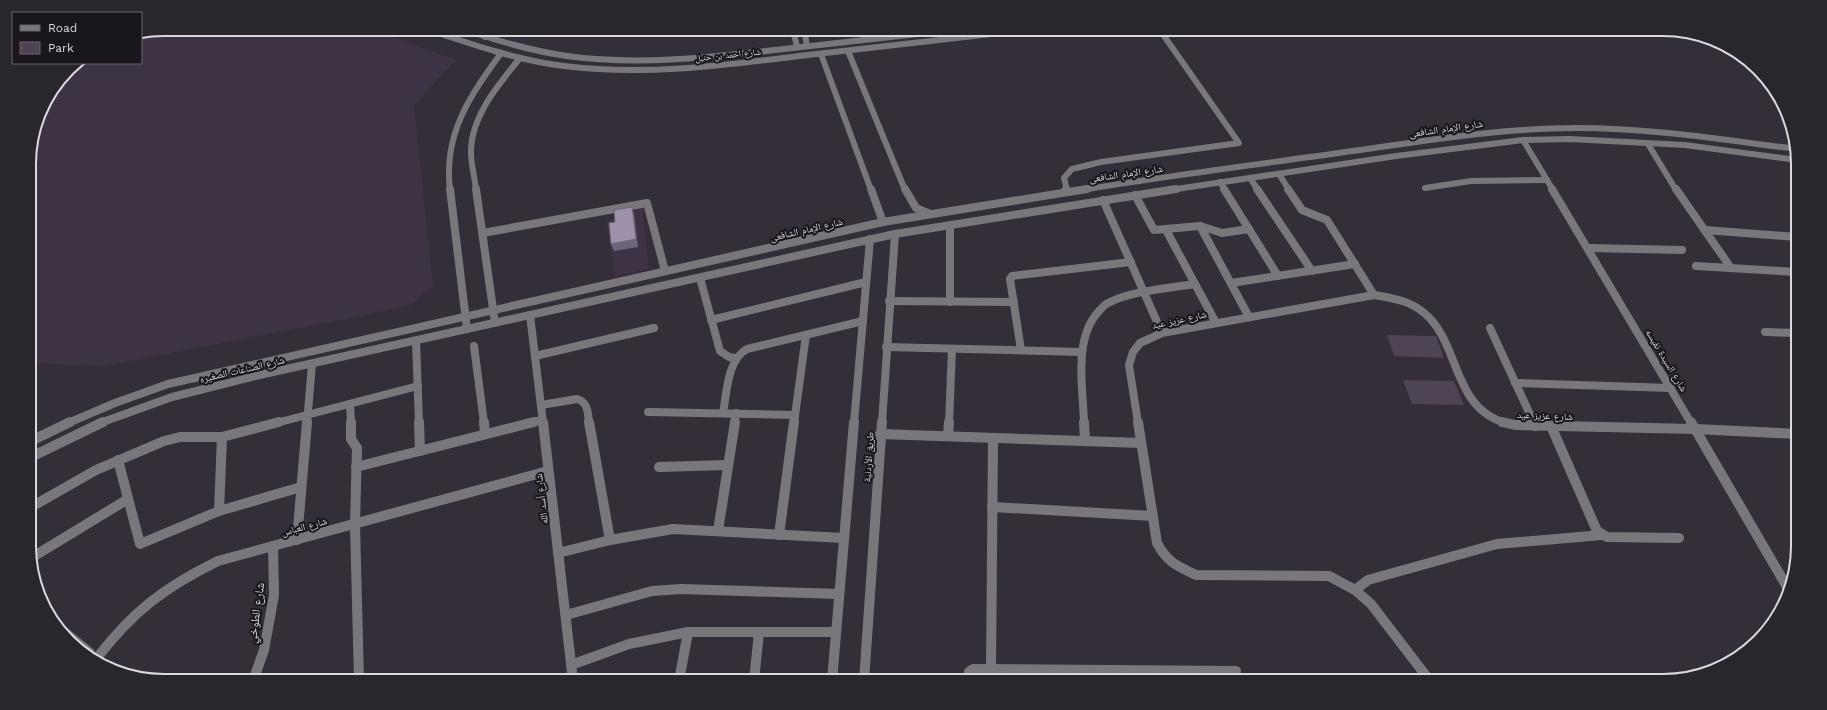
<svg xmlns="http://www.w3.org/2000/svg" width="1827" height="710" font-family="'Work Sans','Noto Naskh Arabic',sans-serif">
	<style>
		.built { fill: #3d3344 }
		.green { fill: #4e4455 }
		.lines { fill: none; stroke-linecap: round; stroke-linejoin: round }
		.minor-far2 { stroke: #7a777c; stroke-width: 6 }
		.minor-far1 { stroke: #7a777c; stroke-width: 8 }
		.minor { stroke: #7a777c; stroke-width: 10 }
		.tertiary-far2 { stroke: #7a777c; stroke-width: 6 }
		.tertiary-far1 { stroke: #7a777c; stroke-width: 8 }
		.tertiary { stroke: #7a777c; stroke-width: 10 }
		.shaded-wall { fill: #6f6578 }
		.building { fill: #9f90ab; stroke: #6f6578 }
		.labels { text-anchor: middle; stroke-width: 4; stroke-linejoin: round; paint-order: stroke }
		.far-street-label { font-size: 9px; fill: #dbd8df; stroke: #1a171c }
		.street-label { font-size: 10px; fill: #dbd8df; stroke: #1a171c }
		.near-street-label { font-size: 12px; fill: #dbd8df; stroke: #1a171c }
		.rim { fill: none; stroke: #dbd8df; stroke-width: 2 }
	</style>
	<rect width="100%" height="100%" fill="#342e38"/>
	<!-- built -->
	<g class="built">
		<path d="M164,29H370L456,60L414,105L433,286L411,305L362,316L104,366L30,363L29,155L43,104L74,63H141V33Z"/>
		<path d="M642,208L649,269L615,276L606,220L623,217L625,212Z"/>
	</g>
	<!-- green -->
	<g class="green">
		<path d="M1387,335L1436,336L1444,358L1394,356Z"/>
		<path d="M1403,380L1454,381L1464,405L1412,404Z"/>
	</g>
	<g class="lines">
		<!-- minor-far2 -->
		<g class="minor-far2">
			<path d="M664,29L680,32L693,29"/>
			<path d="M793,29L797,47"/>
			<path d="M804,29L807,46"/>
			<path d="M485,37L498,29"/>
			<path d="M848,51L905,190"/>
			<path d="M821,54L871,190"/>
			<path d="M1523,140L1553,190"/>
			<path d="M1648,144L1676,190"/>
			<path d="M1279,174L1289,190"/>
			<path d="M1250,178L1258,190"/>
			<path d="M1220,182L1225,190"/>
			<path d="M1425,188L1471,181L1547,180"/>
			<path d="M450,190C443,134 470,96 501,53"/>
			<path d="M476,190C475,178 471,165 471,153C470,117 499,84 520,58"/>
			<path d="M1067,190L1064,178L1072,169L1101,162L1239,143L1162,33L1155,29"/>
		</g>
		<!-- minor-far1 -->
		<g class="minor-far1">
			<path d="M450,189L467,329"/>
			<path d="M476,189L495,323"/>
			<path d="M871,189L883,222"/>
			<path d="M905,189L916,208L930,214"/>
			<path d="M1066,189L1068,192"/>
			<path d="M1224,189L1278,276"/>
			<path d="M1257,189L1312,271"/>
			<path d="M1288,189L1302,210L1327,220L1374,295"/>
			<path d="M1552,189L1691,423"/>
			<path d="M1676,189L1731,268"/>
			<path d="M1135,195L1154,230L1200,226L1222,233L1249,229"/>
			<path d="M1103,200L1162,333"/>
			<path d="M950,225V302"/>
			<path d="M1200,226L1249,317"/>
			<path d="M1166,230L1216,323"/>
			<path d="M1705,230L1797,237"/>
			<path d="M483,233L647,203L665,271"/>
			<path d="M1588,248L1682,250"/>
			<path d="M1696,266L1797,272"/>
			<path d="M700,278L720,351L729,357L735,358"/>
			<path d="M1231,283L1355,264"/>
			<path d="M889,301L1014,302"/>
			<path d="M530,315L543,423"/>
			<path d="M711,320L866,282"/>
			<path d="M1490,328L1534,423"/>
			<path d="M1765,332L1797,333"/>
			<path d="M416,341L419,423"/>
			<path d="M474,346L484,423"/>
			<path d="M886,347L1082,352"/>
			<path d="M1021,350L1010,279L1012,276L1131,262"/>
			<path d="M535,356L654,328"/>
			<path d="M1515,383L1671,388"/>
			<path d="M350,404L351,423"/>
			<path d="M541,405L577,399C588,402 588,413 589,423"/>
			<path d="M648,412L795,415"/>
			<path d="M723,413C727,392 727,360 747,349L863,321"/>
			<path d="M276,423L418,386"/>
			<path d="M307,423L312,364"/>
			<path d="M530,423L542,420"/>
			<path d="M734,423L736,413"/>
			<path d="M794,423L806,335"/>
			<path d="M854,423L870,239"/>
			<path d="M882,423L895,234"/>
			<path d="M949,423L952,349"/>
			<path d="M1084,423C1083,387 1073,339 1099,311C1102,308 1105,304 1108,303C1131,291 1169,288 1195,284"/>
			<path d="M1138,423L1129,365L1133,352L1140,343L1162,333L1374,295C1391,298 1408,300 1423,312C1461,342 1451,408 1506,423"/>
		</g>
		<!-- minor -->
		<g class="minor">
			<path d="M351,422V439L357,448L355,524L359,681"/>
			<path d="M419,422L420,451"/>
			<path d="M484,422L485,434"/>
			<path d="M543,422L573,681"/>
			<path d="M589,422L610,540"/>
			<path d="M1084,422L1085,441"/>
			<path d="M1138,422L1157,543C1167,562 1177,566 1196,575L1329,576L1355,590L1371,604L1430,681"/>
			<path d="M1502,422L1515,425L1695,429L1798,434"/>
			<path d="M1533,422L1535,426"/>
			<path d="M1691,422L1790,592"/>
			<path d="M1551,426L1597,531L1607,537L1679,538"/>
			<path d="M880,434L1141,443"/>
			<path d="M948,436L949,422"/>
			<path d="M118,460L140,544L219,511L301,487"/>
			<path d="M356,467L534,422"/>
			<path d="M659,467L728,465"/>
			<path d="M31,507L96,470L164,441L180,437H222L279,422"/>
			<path d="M992,507L1153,516"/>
			<path d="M219,511L222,437"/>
			<path d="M718,531L735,422"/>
			<path d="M779,535L794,422"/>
			<path d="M297,540L307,422"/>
			<path d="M558,553L610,540L673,529L844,538"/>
			<path d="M31,558L128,499"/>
			<path d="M1355,590L1368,580L1497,544L1602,535"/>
			<path d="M566,615L652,591L681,589L839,594"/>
			<path d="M58,627L90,653"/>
			<path d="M97,658C133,611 165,587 218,561L548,471"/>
			<path d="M571,665L629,644L688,632H836"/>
			<path d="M991,669L993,438"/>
			<path d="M1189,671L1191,681"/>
			<path d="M253,681L264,650L274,595L273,546"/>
			<path d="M679,681L688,632"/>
			<path d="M754,681L759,632"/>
			<path d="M832,681L854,422"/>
			<path d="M864,681L882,422"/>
			<path d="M967,681L969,672L973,669L1236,671"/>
		</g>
		<!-- tertiary-far2 -->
		<g class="tertiary-far2">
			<path d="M426,29C471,44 516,60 564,66C642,76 720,66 799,56C878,47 957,38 1036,29"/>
			<path d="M461,29C496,40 531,51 567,56C639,66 712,57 784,49C843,42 903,36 962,29"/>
			<path d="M1081,190C1167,176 1253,165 1339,153C1418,142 1497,128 1577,128C1651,128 1724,140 1797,149"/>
			<path d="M1170,190L1396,156L1523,140L1570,139L1685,145L1797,160"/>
		</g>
		<!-- tertiary-far1 -->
		<g class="tertiary-far1">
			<path d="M68,423L115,403L168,384L883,222L1087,189"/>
			<path d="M100,423L172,397L264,374L895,234L1176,189"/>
		</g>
		<!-- tertiary -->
		<g class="tertiary">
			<path d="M31,441L70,422"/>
			<path d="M31,457L103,422"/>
		</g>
	</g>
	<!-- shaded-wall -->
	<path class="shaded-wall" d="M632,207L634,214L638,247L614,251L611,244Z"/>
	<!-- building -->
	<path class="building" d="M632,207L636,239L611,244L609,223L615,222L614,210Z"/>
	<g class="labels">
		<!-- far-street labels -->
		<g class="far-street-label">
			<text transform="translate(728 55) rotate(-6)" y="3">شارع احمد بن حنبل</text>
		</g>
		<!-- street labels -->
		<g class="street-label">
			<text transform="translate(1446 128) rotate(-8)" y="4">شارع الإمام الشافعى</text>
			<text transform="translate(1126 173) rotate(-8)" y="4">شارع الإمام الشافعى</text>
			<text transform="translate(806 229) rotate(-13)" y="4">شارع الإمام الشافعى</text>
			<text transform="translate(1179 319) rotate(-12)" y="4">شارع عزيز عيد</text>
			<text transform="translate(1667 360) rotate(59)" y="4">شارع السيدة نفيسه</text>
			<text transform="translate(242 369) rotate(-13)" y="4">شارع الصناعات الصغيره</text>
			<text transform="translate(1545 415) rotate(2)" y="4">شارع عزيز عيد</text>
			<text transform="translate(868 457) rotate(-86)" y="4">طريق الأردنية</text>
			<text transform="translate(541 499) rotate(-97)" y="4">شارع أسد الله</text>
			<text transform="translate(304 526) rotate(-15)" y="4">شارع العباس</text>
		</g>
		<!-- near-street labels -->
		<g class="near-street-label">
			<text transform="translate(256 613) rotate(-82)" y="4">شارع الطوخي</text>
		</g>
	</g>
	<!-- crop -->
	<path d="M0 0H1827V710H0ZM164 36H1663A128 128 0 0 1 1791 164V546A128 128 0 0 1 1663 674H164A128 128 0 0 1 36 546V164A128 128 0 0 1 164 36Z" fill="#29262c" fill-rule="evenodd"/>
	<path class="rim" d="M164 36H1663A128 128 0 0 1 1791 164V546A128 128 0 0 1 1663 674H164A128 128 0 0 1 36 546V164A128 128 0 0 1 164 36Z"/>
	<!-- legend -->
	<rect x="12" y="12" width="130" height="52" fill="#1a171c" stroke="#67646a"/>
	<rect x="20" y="25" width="20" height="6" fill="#7a777c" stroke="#67646a"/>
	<text x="48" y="32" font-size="12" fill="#dbd8df">Road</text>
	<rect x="20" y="42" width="20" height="12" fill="#4e4455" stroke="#67646a"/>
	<text x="48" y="52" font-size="12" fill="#dbd8df">Park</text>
</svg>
